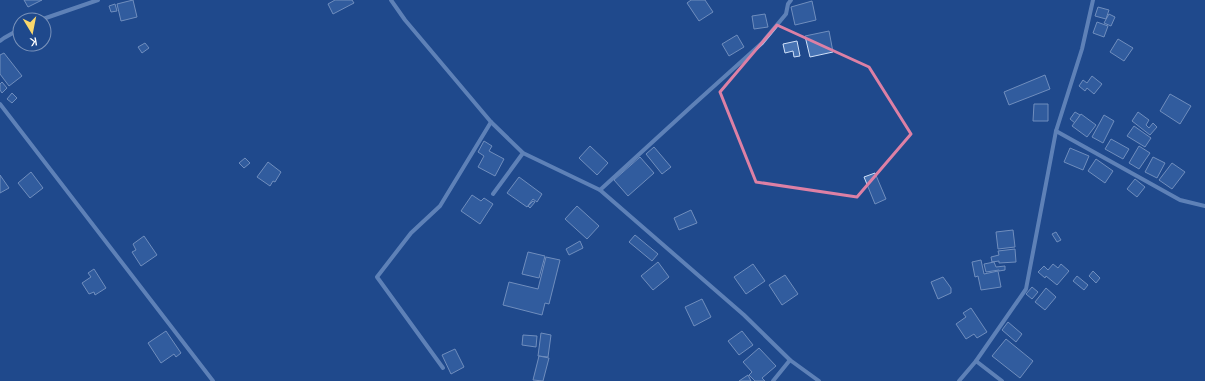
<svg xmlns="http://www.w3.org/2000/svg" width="1205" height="381" font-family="Manrope,sans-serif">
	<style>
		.building { fill: #4773b3; stroke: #d1e1f9 }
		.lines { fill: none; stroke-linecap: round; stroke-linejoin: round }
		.street { stroke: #abc6ec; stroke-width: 4 }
		.marked { fill: none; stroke: #dd80a5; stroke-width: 3; stroke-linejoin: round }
	</style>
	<rect width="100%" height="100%" fill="#1f498c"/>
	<!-- building -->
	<g class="building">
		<path d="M24,0H42L28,7Z"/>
		<path d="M133,0L137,17L121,21L117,4Z"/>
		<path d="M335,0H352L354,3L333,14L328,4Z"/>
		<path d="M691,0H705L713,12L699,21L687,3Z"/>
		<path d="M812,1L816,20L795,25L791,7Z"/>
		<path d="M115,4L117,11L111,12L109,6Z"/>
		<path d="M1098,7L1109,10L1106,19L1095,16Z"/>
		<path d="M765,14L768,27L754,29L752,16Z"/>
		<path d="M1109,14L1115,17L1111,26L1104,23Z"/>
		<path d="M1097,22L1108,26L1104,37L1093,33Z"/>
		<path d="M829,31L833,52L810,57L805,36Z"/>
		<path d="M737,35L744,47L729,56L722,44Z"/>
		<path d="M1118,39L1133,48L1124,61L1110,52Z"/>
		<path d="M797,41L800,56L794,57L793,51L785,53L783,44Z"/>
		<path d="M145,43L149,48L142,53L138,47Z"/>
		<path d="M4,53L22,76L9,86L0,74V55Z"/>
		<path d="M1045,75L1050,89L1009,105L1004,92Z"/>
		<path d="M1092,76L1102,84L1094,94L1087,88L1085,91L1079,86L1083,80L1087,83Z"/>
		<path d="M2,82L7,88L2,93L0,90V84Z"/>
		<path d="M12,93L17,98L12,103L7,99Z"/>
		<path d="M1170,94L1191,106L1180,124L1160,111Z"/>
		<path d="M1034,104H1048V121H1033Z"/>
		<path d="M1075,112L1080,115L1075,123L1070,119Z"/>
		<path d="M1138,112L1149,120L1146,125L1149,128L1153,123L1157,127L1150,135L1132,121Z"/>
		<path d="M1081,114L1096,125L1087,137L1072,126Z"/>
		<path d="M1104,115L1114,121L1103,143L1092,137Z"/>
		<path d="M1134,126L1151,138L1145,147L1127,136Z"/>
		<path d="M1111,139L1129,149L1123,159L1105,149Z"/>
		<path d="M484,141L492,146L489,151L504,159L495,176L478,167L484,156L478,152Z"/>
		<path d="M590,146L608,163L597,175L579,158Z"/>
		<path d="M1139,146L1150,153L1139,169L1129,163Z"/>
		<path d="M654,147L671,167L662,174L646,154Z"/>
		<path d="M1070,148L1089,156L1083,170L1064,162Z"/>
		<path d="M640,157L654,173L628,196L614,180Z"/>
		<path d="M1153,157L1165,163L1157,178L1145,172Z"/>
		<path d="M245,158L250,163L244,168L239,163Z"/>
		<path d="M1096,159L1113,171L1105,183L1088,171Z"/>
		<path d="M268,162L281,172L275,182L273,181L270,186L257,177Z"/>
		<path d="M1172,163L1185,172L1172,189L1159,180Z"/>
		<path d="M31,172L43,188L30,198L18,183Z"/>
		<path d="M875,173L886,199L875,204L864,177Z"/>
		<path d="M0,175L9,188L0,193Z"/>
		<path d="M519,177L542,194L537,202L533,199L527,207L507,193Z"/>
		<path d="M1135,179L1145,187L1137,197L1127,189Z"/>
		<path d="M472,195L481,201L484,198L493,204L480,224L461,211Z"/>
		<path d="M533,201L535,202L530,208L528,206Z"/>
		<path d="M577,206L599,226L587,239L565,219Z"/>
		<path d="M691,210L697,223L679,230L674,218Z"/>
		<path d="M1013,230L1015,247L998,249L996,232Z"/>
		<path d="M1056,232L1061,240L1057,242L1052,234Z"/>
		<path d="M635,235L658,254L652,261L629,242Z"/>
		<path d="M144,236L157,255L141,266L132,252L136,250L133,244Z"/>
		<path d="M580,241L583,248L569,255L566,249Z"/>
		<path d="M1015,249L1016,262L999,263V261L992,262L991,257L999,255L998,251Z"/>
		<path d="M528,252L545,256L539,278L522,274Z"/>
		<path d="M546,257L560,260L549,304L545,303L542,315L503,305L509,282L538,289Z"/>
		<path d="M981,260L984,274L998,271L1001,287L981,290L978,276L975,277L972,262Z"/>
		<path d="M658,262L669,277L653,290L641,276Z"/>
		<path d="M994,262L996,267L1005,266V270L999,271V270L986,272L984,264Z"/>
		<path d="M753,264L765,281L746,294L734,277Z"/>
		<path d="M1053,264L1058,268L1061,264L1069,271L1057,285L1046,276L1045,278L1038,272L1044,266L1048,270Z"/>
		<path d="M94,269L106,288L95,295L94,292L89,294L82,283L91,277L88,273Z"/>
		<path d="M1093,271L1100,278L1096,283L1089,276Z"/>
		<path d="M785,275L798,294L782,305L769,285Z"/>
		<path d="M1077,276L1088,285L1084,290L1073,281Z"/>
		<path d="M943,277L951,288V293L938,299L931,282Z"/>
		<path d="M1032,287L1038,292L1032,299L1026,294Z"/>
		<path d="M1046,288L1056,297L1045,310L1035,302Z"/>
		<path d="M702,299L711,317L694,326L685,307Z"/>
		<path d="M971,308L987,332L977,338L974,334L966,339L956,324L966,317L963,313Z"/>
		<path d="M1008,322L1022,334L1016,342L1002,330Z"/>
		<path d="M166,331L181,353L176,357L174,354L161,363L148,343Z"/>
		<path d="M742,331L753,345L739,355L728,341Z"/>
		<path d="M541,333L551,335L548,357L538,356Z"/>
		<path d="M523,335L537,336L536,347L522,345Z"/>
		<path d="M1006,339L1033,361L1020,378L992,356Z"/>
		<path d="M759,348L776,366L762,378L765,381H755L749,375L752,372L743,362Z"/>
		<path d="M455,349L464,367L451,374L442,355Z"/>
		<path d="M539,356L549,358L543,381L533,380Z"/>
		<path d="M748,375L751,381H739Z"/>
	</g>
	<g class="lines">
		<!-- street -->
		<g class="street">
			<path d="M391,0L405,20L491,122L523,153L600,190L744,315L790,360L819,381"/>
			<path d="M40,20L98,0"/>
			<path d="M0,41L4,38L20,29"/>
			<path d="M0,104L213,381"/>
			<path d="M1056,131L1180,200L1205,206"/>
			<path d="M600,190L693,105L762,43L786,14L788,4L791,0"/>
			<path d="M493,194L523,153"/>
			<path d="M976,361L1002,381"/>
			<path d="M443,368L377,277L411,233L440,206L491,122"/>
			<path d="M773,381L790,360"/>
			<path d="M959,381L976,361L1026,289L1056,131L1082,49L1093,0"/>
		</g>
	</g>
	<!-- marked area -->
	<path d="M0 0H1205V381H0ZM777,25L869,67L911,134L857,197L756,182L720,92Z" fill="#1f498c" fill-opacity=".55" fill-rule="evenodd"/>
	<path class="marked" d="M777,25L869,67L911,134L857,197L756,182L720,92Z"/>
	<!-- north arrow -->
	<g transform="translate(32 32) rotate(170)"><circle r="19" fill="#1f498c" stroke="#7992ba"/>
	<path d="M0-3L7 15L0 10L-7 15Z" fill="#fad76b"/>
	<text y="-6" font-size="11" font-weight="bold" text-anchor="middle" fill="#ffffff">K</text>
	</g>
</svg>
